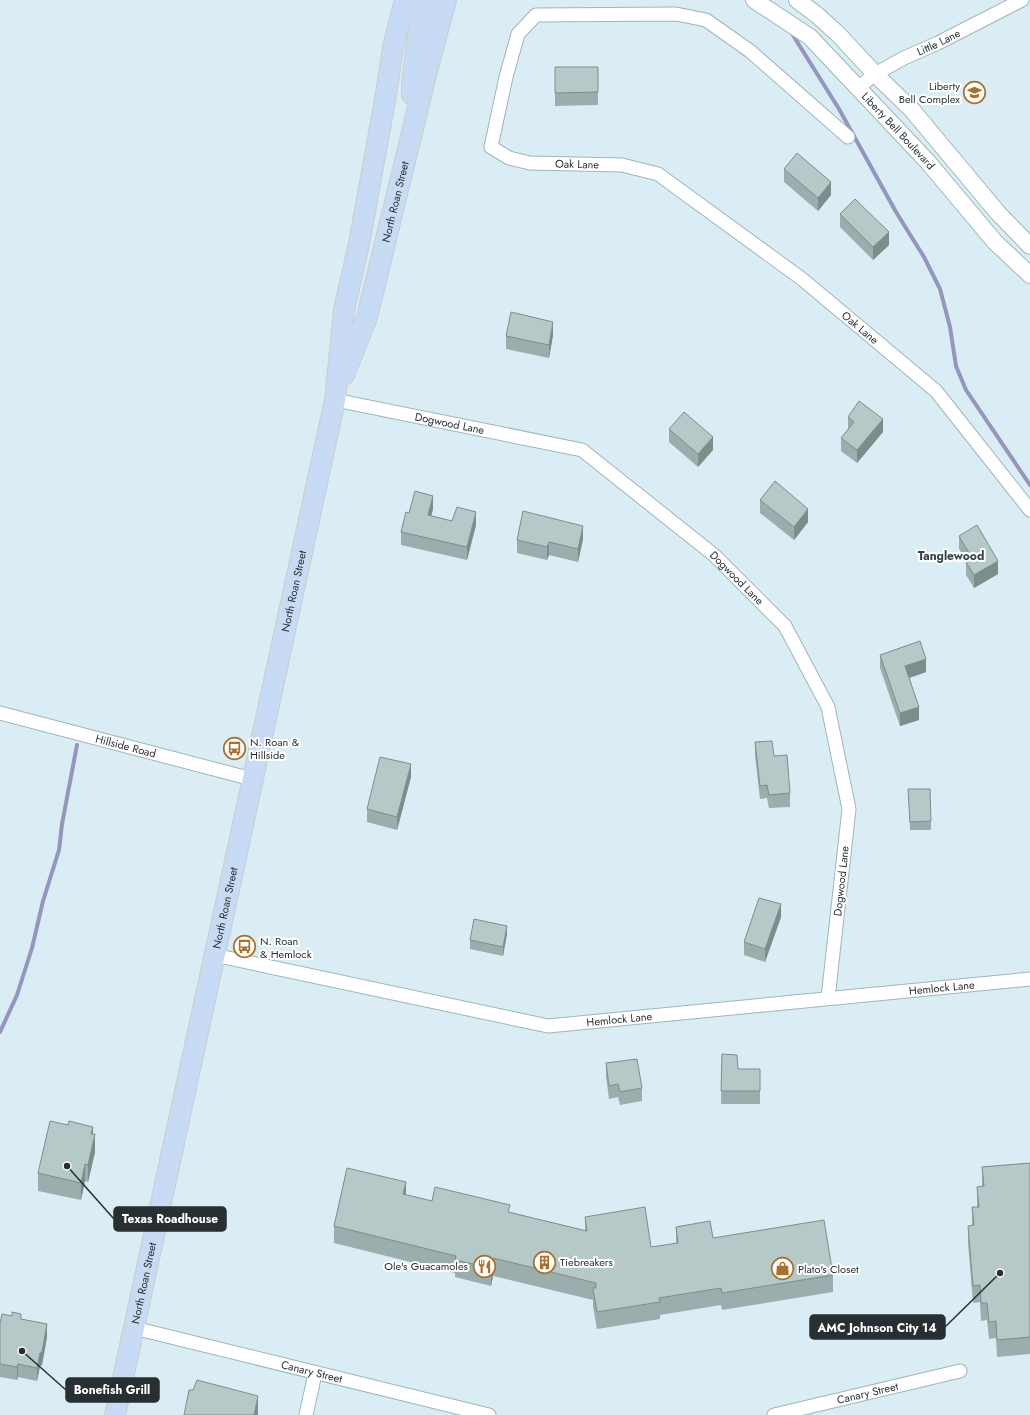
<svg xmlns="http://www.w3.org/2000/svg" width="1030" height="1415" font-family="Jost,sans-serif">
	<style>
		.lines { fill: none; stroke-linecap: round; stroke-linejoin: round }
		.stream { stroke: #9695be; stroke-width: 4 }
		.minor-casing { stroke: #a1b4bb; stroke-width: 15 }
		.tertiary-casing { stroke: #a1b4bb; stroke-width: 18 }
		.primary-casing { stroke: #cbcdce; stroke-width: 22 }
		.minor { stroke: #fff; stroke-width: 13 }
		.tertiary { stroke: #fff; stroke-width: 16 }
		.primary { stroke: #c7dbf4; stroke-width: 20 }
		.wall { fill: #9badac }
		.shaded-wall { fill: #7e8d8c }
		.building { fill: #b4c9c8; stroke: #7e8d8c }
		.labels { text-anchor: middle; stroke-width: 4; stroke-linejoin: round; paint-order: stroke }
		.street-label { font-size: 11px; fill: #282f32; stroke: #fff }
		.poi-label { font-size: 11px; fill: #282f32; stroke: #fff; text-anchor: start }
		.neighbourhood-label { font-size: 12px; font-weight: bold; fill: #344349; stroke: #fff }
		.leader { fill: none; stroke: #282f32; stroke-width: 1.5 }
		.callout-dot { fill: #282f32; stroke: #fff; stroke-width: 1.5 }
		.callout { fill: #282f32; stroke: #282f32; stroke-width: 1.5 }
		.callout-label { font-size: 12px; text-anchor: middle; font-weight: bold; fill: #fff }
	</style>
	<rect width="100%" height="100%" fill="#daedf4"/>
	<g class="lines">
		<!-- stream -->
		<g class="stream">
			<path d="M791,32L839,109L896,212L924,257L940,289L950,327L956,366L966,390L1030,485"/>
			<path d="M0,1032L17,995L32,948L43,901L59,850L62,824L77,745"/>
		</g>
		<defs>
			<g id="minor">
				<path id="s1" d="M858,88L875,74L904,58L938,43L1022,0"/>
				<path id="s2" d="M848,137L750,51L706,20L676,14L536,15L518,34L506,77L491,147L509,158L530,163L622,165L658,174L802,279L936,391L1030,510"/>
				<path id="s3" d="M335,400L582,450L714,555L785,626L828,707L849,809L828,998"/>
				<path id="s4" d="M0,713L252,779"/>
				<path id="s5" d="M214,955L548,1026L1030,979"/>
				<path id="s6" d="M134,1328L489,1415"/>
				<path d="M306,1415L315,1374"/>
				<path id="s7" d="M774,1415L960,1371"/>
			</g>
			<g id="tertiary">
				<path id="s8" d="M754,0L810,37L927,161L995,242L1030,275"/>
				<path d="M797,0L817,15L838,34L875,74L912,110L998,213L1030,246"/>
			</g>
			<g id="primary">
				<path d="M412,94V84L420,21L426,0"/>
				<path id="s9" d="M344,375L367,317L426,75L446,0"/>
				<path id="s10" d="M115,1415L335,400L344,310L359,244L385,100L393,48L405,0"/>
			</g>
		</defs>
		<!-- minor casing -->
		<use href="#minor" class="minor-casing"/>
		<!-- tertiary casing -->
		<use href="#tertiary" class="tertiary-casing"/>
		<!-- primary casing -->
		<use href="#primary" class="primary-casing"/>
		<!-- minor -->
		<use href="#minor" class="minor"/>
		<!-- tertiary -->
		<use href="#tertiary" class="tertiary"/>
		<!-- primary -->
		<use href="#primary" class="primary"/>
	</g>
	<!-- wall -->
	<g class="wall">
		<path d="M555,67H598V105L555,106Z"/>
		<path d="M784,169L831,195L818,211L784,182Z"/>
		<path d="M840,214L889,245L873,260L840,227Z"/>
		<path d="M553,335L549,358L506,349V336Z"/>
		<path d="M848,417L883,432L857,463L841,451V438L848,430Z"/>
		<path d="M669,429L713,450L698,467L669,442Z"/>
		<path d="M760,500L808,522L794,540L760,513Z"/>
		<path d="M433,509L431,516L452,521L476,525L467,560L401,545V532L409,513Z"/>
		<path d="M959,536L998,574L974,588L966,575V562L967,561L959,549Z"/>
		<path d="M583,539L578,562L549,555L547,560L517,553V540Z"/>
		<path d="M880,655L926,672L910,678L919,720L900,726L880,668Z"/>
		<path d="M755,742L774,756L790,793V807L769,808L767,798L760,799L755,755Z"/>
		<path d="M411,777L397,830L367,822V809Z"/>
		<path d="M908,789L931,821V830H910Z"/>
		<path d="M781,917L765,962L744,955V942Z"/>
		<path d="M507,934L503,956L470,949V940Z"/>
		<path d="M722,1054L738,1069H760V1104H721Z"/>
		<path d="M606,1063L642,1088V1101L620,1105L618,1097L609,1099L606,1076Z"/>
		<path d="M93,1134L95,1152L88,1182L85,1181L81,1200L38,1191V1173Z"/>
		<path d="M1030,1163V1354L997,1357L996,1338L989,1339L987,1320L981,1321L980,1302L973,1303L968,1243V1226L972,1225V1207H977V1187H982V1167Z"/>
		<path d="M406,1195L432,1201L510,1212L585,1231V1217L651,1247L676,1244V1227L833,1275V1292L722,1310L721,1305L660,1315V1319L597,1329L593,1306V1300L493,1276L491,1286L455,1277V1273L334,1243V1226Z"/>
		<path d="M0,1323L47,1337L42,1365L40,1366L37,1381L18,1377L17,1380L0,1377Z"/>
	</g>
	<!-- shaded-wall -->
	<g class="shaded-wall">
		<path d="M831,182V195L818,211V198Z"/>
		<path d="M889,232V245L873,260V247Z"/>
		<path d="M553,322V335L549,358V345Z"/>
		<path d="M883,419V432L857,463V450Z"/>
		<path d="M713,437V450L698,467V454Z"/>
		<path d="M433,496V509L428,528V515Z"/>
		<path d="M808,509V522L794,540V527Z"/>
		<path d="M476,512V525L467,560V547Z"/>
		<path d="M583,526V539L578,562V549Z"/>
		<path d="M549,542V555L547,560V547Z"/>
		<path d="M998,561V574L974,588V575Z"/>
		<path d="M926,659V672L905,679V666Z"/>
		<path d="M919,707V720L900,726V713Z"/>
		<path d="M411,764V777L397,830V817Z"/>
		<path d="M781,904V917L765,962V949Z"/>
		<path d="M507,926V934L503,956V947Z"/>
		<path d="M93,1127V1143L95,1134V1152L88,1182V1165L91,1134Z"/>
		<path d="M85,1164V1181L81,1200V1183Z"/>
		<path d="M406,1182V1199L403,1194Z"/>
		<path d="M493,1258V1276L491,1286V1268Z"/>
		<path d="M47,1324V1337L42,1365L40,1366L37,1381V1368L40,1353Z"/>
		<path d="M18,1364V1377L17,1380V1367Z"/>
		<path d="M258,1396V1415H254Z"/>
	</g>
	<!-- building -->
	<g class="building">
		<path d="M555,67H598V92L555,93Z"/>
		<path d="M797,153L831,182L818,198L784,169Z"/>
		<path d="M855,199L889,232L873,247L840,214Z"/>
		<path d="M511,312L553,322L549,345L506,336Z"/>
		<path d="M859,401L883,419L857,450L841,438L854,422L848,417Z"/>
		<path d="M684,412L713,437L698,454L669,429Z"/>
		<path d="M775,481L808,509L794,527L760,500Z"/>
		<path d="M415,491L433,496L428,515L452,521L457,507L476,512L467,547L401,532L406,512L409,513Z"/>
		<path d="M523,511L583,526L578,549L549,542L547,547L517,540Z"/>
		<path d="M977,525L998,561L974,575L966,562L972,558L959,536Z"/>
		<path d="M920,641L926,659L905,666L919,707L900,713L880,655Z"/>
		<path d="M772,741L774,756L787,755L790,793L769,795L767,785L760,786L755,742Z"/>
		<path d="M380,757L411,764L397,817L367,809Z"/>
		<path d="M908,789H930L931,821L910,822Z"/>
		<path d="M759,898L781,904L765,949L744,942Z"/>
		<path d="M474,919L507,926L503,947L470,940Z"/>
		<path d="M722,1054L737,1055L738,1069H760V1091H721Z"/>
		<path d="M637,1059L642,1088L620,1092L618,1084L609,1086L606,1063Z"/>
		<path d="M50,1121L68,1125L69,1121L93,1127L91,1134H95L88,1165L85,1164L81,1183L38,1173Z"/>
		<path d="M1030,1163V1337L997,1340L996,1321L989,1322L987,1303H981L980,1285L973,1286L968,1226L974,1225L972,1207H979L977,1187L984,1186L982,1167Z"/>
		<path d="M347,1168L406,1182L403,1194L432,1201L435,1187L510,1205L508,1212L587,1231L585,1217L645,1207L651,1247L678,1243L676,1227L710,1221L713,1238L824,1220L833,1275L722,1293L721,1288L659,1298L660,1302L597,1312L593,1288H596V1283L493,1258L491,1268L455,1260L456,1256L334,1226Z"/>
		<path d="M12,1312L21,1314V1319L47,1324L42,1352L40,1353L37,1368L18,1364L17,1367L0,1364V1323L2,1314L12,1316Z"/>
		<path d="M197,1380L258,1396L254,1415H184L189,1390H193Z"/>
	</g>
	<!-- icons -->
	<defs>
		<symbol id="school-ring" viewBox="-11 -11 22 22"><circle r="9.5" fill="#fff" stroke="#aa7030" stroke-width="1.5"/><path d="M0-5L7-2L0 1L-7-2ZM-4 1L0 2.5L4 1V4Q0 6-4 4Z" fill="#aa7030"/></symbol>
		<symbol id="bus-ring" viewBox="-11 -11 22 22"><circle r="9.5" fill="#fff" stroke="#aa7030" stroke-width="1.5"/><path d="M-5-6H5V4H4V6H2V4H-2V6H-4V4H-5ZM-3.5-4V0h7V-4ZM-3.5 1.2v1.5H-2V1.2ZM2 1.2v1.5H3.5V1.2Z" fill="#aa7030"/></symbol>
		<symbol id="building-ring" viewBox="-11 -11 22 22"><circle r="9.5" fill="#fff" stroke="#aa7030" stroke-width="1.5"/><path d="M-4-6H4V6H1V3H-1V6H-4ZM-2.5-4.3h1.7v1.8h-1.7ZM.8-4.3h1.7v1.8H.8ZM-2.5-1h1.7V.8h-1.7ZM.8-1h1.7V.8H.8Z" fill="#aa7030"/></symbol>
		<symbol id="restaurant-ring" viewBox="-11 -11 22 22"><circle r="9.5" fill="#fff" stroke="#aa7030" stroke-width="1.5"/><path d="M-5-6h1v4h1v-4h1v4h1v-4h1v5L-1.5 .5V6h-2V.5L-5-1ZM5-6V6H3V1.5H1.5Q1.5-4 5-6Z" fill="#aa7030"/></symbol>
		<symbol id="shop-ring" viewBox="-11 -11 22 22"><circle r="9.5" fill="#fff" stroke="#aa7030" stroke-width="1.5"/><path d="M-5-2.5h2.3a2.7 3.5 0 0 1 5.4 0H5L5.5 6h-11ZM-1.5-2.5h3a1.5 2.3 0 0 0-3 0Z" fill="#aa7030"/></symbol>
	</defs>
	<g fill-rule="evenodd">
		<use href="#school-ring" x="962" y="80" width="25" height="25"/>
		<use href="#bus-ring" x="222" y="736" width="25" height="25"/>
		<use href="#bus-ring" x="232" y="934" width="25" height="25"/>
		<use href="#building-ring" x="532" y="1250" width="25" height="25"/>
		<use href="#restaurant-ring" x="472" y="1254" width="25" height="25"/>
		<use href="#shop-ring" x="770" y="1256" width="25" height="25"/>
	</g>
	<g class="labels">
		<!-- street labels -->
		<g class="street-label">
			<text dy="4" stroke="none"><textPath href="#s1" startOffset="93">Little Lane</textPath></text>
			<text dy="4" stroke="none"><textPath href="#s8" startOffset="196">Liberty Bell Boulevard</textPath></text>
			<text dy="4" stroke="none"><textPath href="#s2" startOffset="587">Oak Lane</textPath></text>
			<text dy="4" stroke="none"><textPath href="#s9" startOffset="181">North Roan Street</textPath></text>
			<text dy="4" stroke="none"><textPath href="#s2" startOffset="923">Oak Lane</textPath></text>
			<text dy="4" stroke="none"><textPath href="#s3" startOffset="117">Dogwood Lane</textPath></text>
			<text dy="4" stroke="none"><textPath href="#s3" startOffset="453">Dogwood Lane</textPath></text>
			<text dy="4" stroke="none"><textPath href="#s10" startOffset="843">North Roan Street</textPath></text>
			<text dy="4" stroke="none"><textPath href="#s4" startOffset="130">Hillside Road</textPath></text>
			<text transform="translate(841 881) rotate(-84)" y="4">Dogwood Lane</text>
			<text dy="4" stroke="none"><textPath href="#s10" startOffset="519">North Roan Street</textPath></text>
			<text dy="4" stroke="none"><textPath href="#s5" startOffset="737">Hemlock Lane</textPath></text>
			<text dy="4" stroke="none"><textPath href="#s5" startOffset="413">Hemlock Lane</textPath></text>
			<text dy="4" stroke="none"><textPath href="#s10" startOffset="135">North Roan Street</textPath></text>
			<text dy="4" stroke="none"><textPath href="#s6" startOffset="183">Canary Street</textPath></text>
			<text dy="4" stroke="none"><textPath href="#s7" startOffset="96">Canary Street</textPath></text>
		</g>
		<!-- poi labels -->
		<g class="poi-label">
			<text x="960" y="90" text-anchor="end">Liberty<tspan x="960" dy="13">Bell Complex</tspan></text>
			<text x="250" y="746">N. Roan &amp;<tspan x="250" dy="13">Hillside</tspan></text>
			<text x="260" y="945">N. Roan<tspan x="260" dy="13">&amp; Hemlock</tspan></text>
			<text x="560" y="1266">Tiebreakers</text>
			<text x="468" y="1270" text-anchor="end">Ole's Guacamoles</text>
			<text x="798" y="1273">Plato's Closet</text>
		</g>
		<!-- neighbourhood labels -->
		<g class="neighbourhood-label">
			<text x="951" y="560">Tanglewood</text>
		</g>
	</g>
	<!-- callouts -->
	<path class="leader" d="M67 1166L114 1219M1000 1273L945 1327M22 1351L66 1390"/>
	<g class="callout-dot">
		<circle cx="67" cy="1166" r="4"/>
		<circle cx="1000" cy="1273" r="4"/>
		<circle cx="22" cy="1351" r="4"/>
	</g>
	<g class="callout">
		<rect x="114" y="1207" width="112" height="24" rx="4"/>
		<rect x="810" y="1315" width="135" height="24" rx="4"/>
		<rect x="66" y="1378" width="93" height="24" rx="4"/>
	</g>
	<g class="callout-label">
		<text x="170" y="1223">Texas Roadhouse</text>
		<text x="877" y="1332">AMC Johnson City 14</text>
		<text x="112" y="1394">Bonefish Grill</text>
	</g>
</svg>
